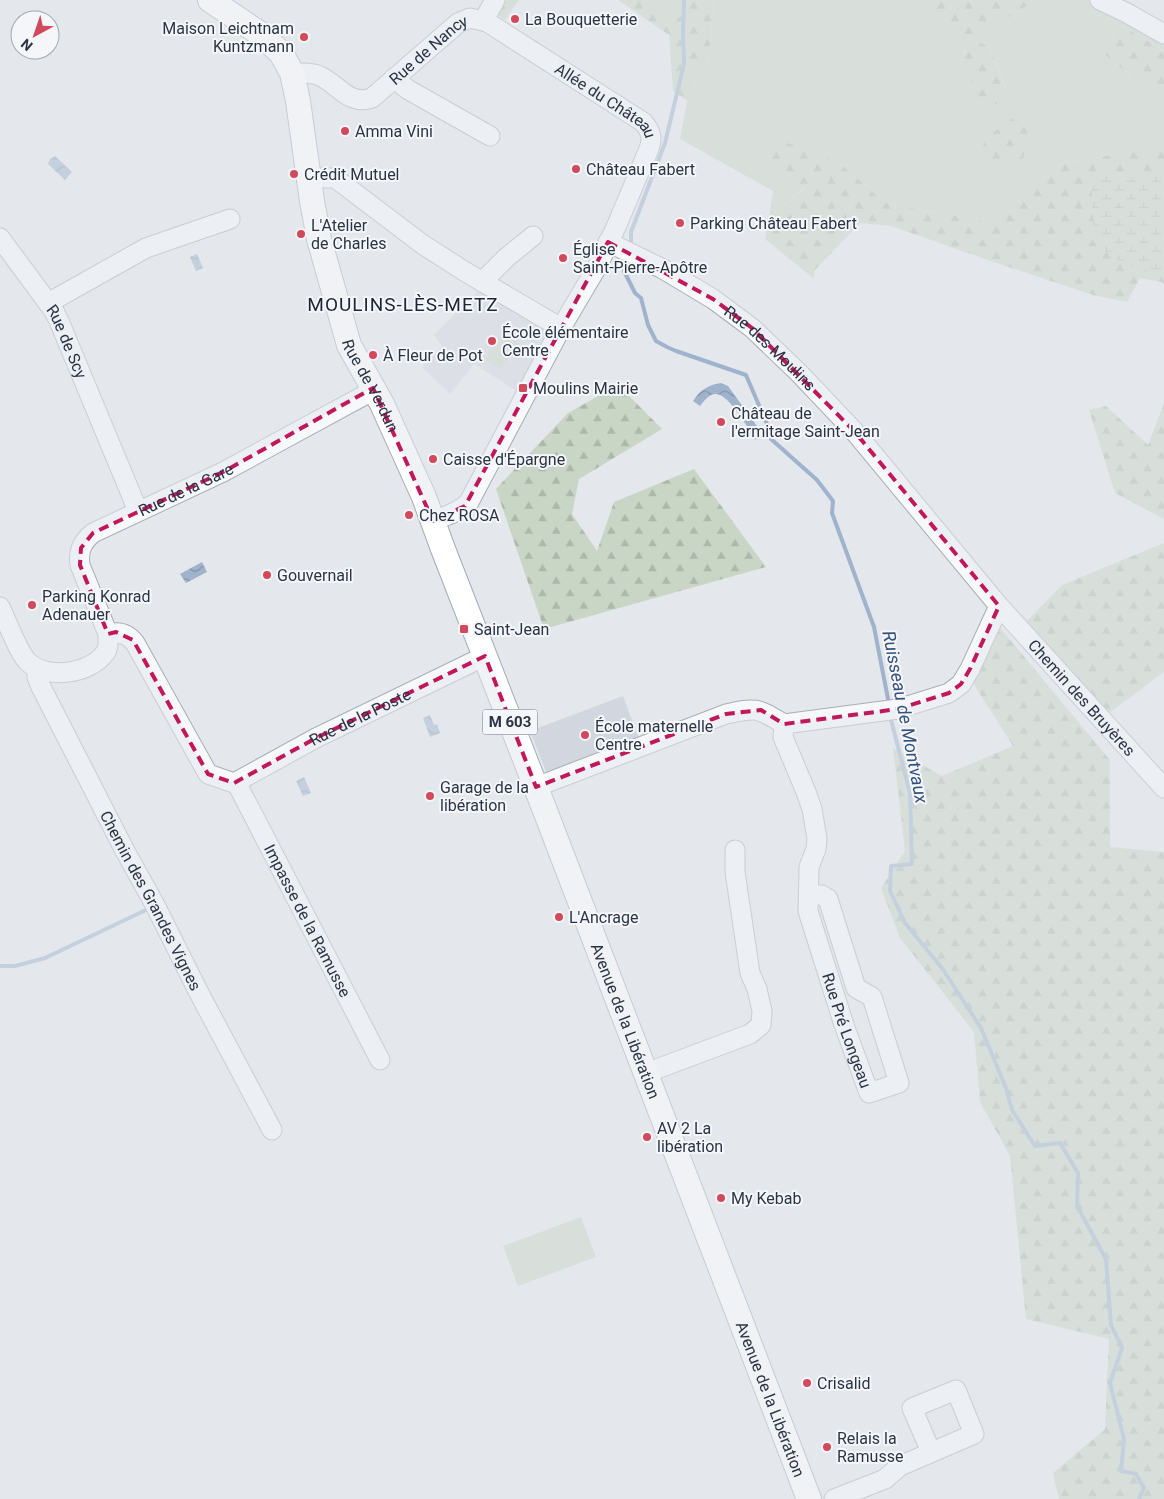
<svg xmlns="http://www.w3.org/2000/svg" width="1164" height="1499" font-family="Roboto,sans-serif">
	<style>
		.built { fill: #d2d6de }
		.grass { fill: #c9d6c5 }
		.forest { fill: url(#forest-firs) }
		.wetland { fill: url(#wetland-marsh) }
		.water { fill: url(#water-waves) }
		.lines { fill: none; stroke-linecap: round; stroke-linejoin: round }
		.stream { stroke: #9fb4cc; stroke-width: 4 }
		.minor-casing { stroke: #a9aeb7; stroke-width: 21 }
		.major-casing { stroke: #a3abb8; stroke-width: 26 }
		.minor { stroke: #f7f8fa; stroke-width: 19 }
		.major { stroke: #fff; stroke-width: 24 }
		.marked { fill: none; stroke: #c2185b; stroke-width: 4; stroke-dasharray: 10 6; stroke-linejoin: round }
		.poi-dot { fill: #d1495b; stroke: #f4f6f9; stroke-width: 2 }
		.labels { text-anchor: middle; stroke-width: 4; stroke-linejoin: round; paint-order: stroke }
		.shield { fill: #f4f6f9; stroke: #676e7b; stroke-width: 1 }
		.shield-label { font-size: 15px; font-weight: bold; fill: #2b3445 }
		.poi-label { font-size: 16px; fill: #2b3445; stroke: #f4f6f9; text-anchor: start }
		.street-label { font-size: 16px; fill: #2b3445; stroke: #f4f6f9 }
		.water-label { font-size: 18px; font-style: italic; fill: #34527a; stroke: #f4f6f9 }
		.quarter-label { font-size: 19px; letter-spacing: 1px; fill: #1d2536; stroke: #f4f6f9 }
	</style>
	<defs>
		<pattern id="forest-firs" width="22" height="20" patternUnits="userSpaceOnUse" patternTransform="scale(1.25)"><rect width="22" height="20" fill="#c9d6c5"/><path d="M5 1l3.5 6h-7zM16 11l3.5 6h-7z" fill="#adb8ab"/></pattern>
		<pattern id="wetland-marsh" width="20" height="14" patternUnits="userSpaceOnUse" patternTransform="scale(1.25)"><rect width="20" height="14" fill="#c9d6c5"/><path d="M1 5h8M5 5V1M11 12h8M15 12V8" fill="none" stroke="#adb8ab"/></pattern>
		<pattern id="water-waves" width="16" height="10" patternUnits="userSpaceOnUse" patternTransform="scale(1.25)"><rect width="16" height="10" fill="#9fb4cc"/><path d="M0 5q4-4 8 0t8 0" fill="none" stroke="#8293a7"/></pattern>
	</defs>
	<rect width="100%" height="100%" fill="#e4e7ec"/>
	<!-- built -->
	<g class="built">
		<path d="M483,286L549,334L520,393L474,364L450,394L422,367L442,346L434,335Z"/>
		<path d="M623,696L639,739L547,774L530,731Z"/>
	</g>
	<!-- grass -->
	<g class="grass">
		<path d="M643,0H683L685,12L675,21Z"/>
		<path d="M714,0H914L966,43L963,59L996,105L1007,90L989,46L972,40L1027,5L1026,0H1100L1164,39V51L1119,24L1105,55L1164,102V145L1060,164L994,223L886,203L837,161L769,217L773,191L680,139L693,69L708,65Z"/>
		<path d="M502,331L518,342L501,369L485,359Z"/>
		<path d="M581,1217L596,1257L518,1286L503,1246Z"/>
	</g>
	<!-- forest -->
	<g class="forest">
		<path d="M505,0H519L505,20L496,14Z"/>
		<path d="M618,0H643L675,21L685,12L683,0H714L708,65L693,69L688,101L673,91L669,35Z"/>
		<path d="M914,0H1026L1028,5L972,40L989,46L1007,91L996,105L978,100L963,59L966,43Z"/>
		<path d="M1119,24L1164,51V102L1105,55Z"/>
		<path d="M1014,117L1031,122L1023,159L994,172L981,155L985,139Z"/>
		<path d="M782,141L837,161L886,203L994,223L1060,164L1164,145V284L1161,282L1140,278L1127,302L1093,295L999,264L891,226L860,223L814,271V279L765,239L769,217L805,188L770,162Z"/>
		<path d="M618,385L662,429L579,479L572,514L597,551L614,502L694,469L766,567L544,629L496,489L568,413Z"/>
		<path d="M1164,403V519L1115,493L1089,410L1106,406L1148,445Z"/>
		<path d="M1164,543V672L1109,713L1026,622L1062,585Z"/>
		<path d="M993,619L1110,760V847L1164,852V1499H1059L1053,1473L1105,1429L1109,1339L1026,1319L1010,1156L980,1102L974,1032L900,938L881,888L905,851L893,748L942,776L1013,746L968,675Z"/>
	</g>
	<!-- wetland -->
	<path class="wetland" d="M1164,176V275H1160C1136,267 1104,262 1095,234C1092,227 1094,218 1093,211C1092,198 1090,188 1098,177L1107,178L1111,180Z"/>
	<!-- water -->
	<g class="water">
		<path d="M55,156L72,172L65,180L48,164L50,159Z"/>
		<path d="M197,254L203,268L196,271L190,257Z"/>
		<path d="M721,383L728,386L759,429L756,440C749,430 728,392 715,394C708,395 704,401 700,406L693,401C700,390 708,385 721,383Z"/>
		<path d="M202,562L207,572L186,583L180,574Z"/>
		<path d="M430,715L434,725L437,724L440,733L430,737L423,718Z"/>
		<path d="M304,777L311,793L303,796L296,781Z"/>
	</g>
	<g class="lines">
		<!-- stream -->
		<g class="stream">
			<path d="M631,246V232L665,143L684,64L683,32L684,0"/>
			<path d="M627,257L624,271L635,293L641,298L648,325L656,341L667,347L676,351L746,375L767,424L771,439L817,480L833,501L832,513L874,627L889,704"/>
			<path d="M890,716L910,793L912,864L891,866L890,891L905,923L942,968L981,1028L1006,1088L1012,1110L1035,1146L1060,1143L1078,1173L1077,1206L1106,1259L1111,1325L1122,1348L1110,1383L1124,1439L1121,1471L1136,1474L1144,1488L1139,1499"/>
			<path d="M0,966H15L45,958L148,909"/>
		</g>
		<defs>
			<g id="minor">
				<path d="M1100,0L1127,13L1164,34"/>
				<path d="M487,22L486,16L495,0"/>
				<path id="s1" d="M292,73C302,73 311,72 320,76C339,85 349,106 372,98L458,23L470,18L487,22L643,122C651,131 653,138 649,149L616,227L597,267L561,328L469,502C460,512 445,516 433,521"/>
				<path d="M394,78L407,89L490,136"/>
				<path d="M309,178H335L422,244L464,271L561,328"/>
				<path id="s2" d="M0,238L54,311L59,321L138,511"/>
				<path id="s3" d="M608,242L663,269L713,299L752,328L798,372L854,431L999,606L1164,788"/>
				<path d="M482,282L506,258L533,236"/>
				<path d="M48,303L146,248L230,219"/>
				<path id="s4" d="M0,607C7,621 18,652 28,662C47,680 90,674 105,653C109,648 108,640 108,634L80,565C78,551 82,542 93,533L223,472L363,396L373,388"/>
				<path d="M108,634C119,631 128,634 135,643L208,774L234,783L236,782"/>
				<path id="s5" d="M37,669V677L41,687L124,849L155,905L198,991L272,1130"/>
				<path id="s6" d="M784,724L783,737L806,792L812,809L817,839L816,849L809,867L808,911L844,1025L869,1093L899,1083L872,997L856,988L828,899L822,895H809"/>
				<path d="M784,724L898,709L949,693L961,684L970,669L999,606"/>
				<path id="s7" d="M236,782L380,1060"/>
				<path id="s8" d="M236,782L316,738L485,656"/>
				<path d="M536,787L726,714C757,707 757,708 784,724"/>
				<path d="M646,1073L750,1034L761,1025L762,1011L757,989L750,973L735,872V850"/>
				<path d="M834,1499L885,1479L900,1466L974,1434L956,1390L912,1408L931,1452"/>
			</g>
			<g id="major">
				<path id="s9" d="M210,0L262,35L281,53L292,73L298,101L312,201L319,239L349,345L382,404L424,497L443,549L544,808L809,1499"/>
			</g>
		</defs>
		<!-- minor casing -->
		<use href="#minor" class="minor-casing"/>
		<!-- major casing -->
		<use href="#major" class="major-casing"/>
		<!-- minor -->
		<use href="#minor" class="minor"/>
		<!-- major -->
		<use href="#major" class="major"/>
	</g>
	<!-- marked area -->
	<path d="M0 0H1164V1499H0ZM608,242L713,299L752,328L854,431L999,606L970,669L961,684L949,693L898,709L784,724L761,710L726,714L536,787L485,656L316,738L234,783L208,774L133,640L116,632L108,634L80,565L81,548L93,533L223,472L373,388L433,521L465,506Z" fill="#e4e7ec" fill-opacity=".55" fill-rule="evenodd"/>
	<path class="marked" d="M608,242L713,299L752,328L854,431L999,606L970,669L961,684L949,693L898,709L784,724L761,710L726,714L536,787L485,656L316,738L234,783L208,774L133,640L116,632L108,634L80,565L81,548L93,533L223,472L373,388L433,521L465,506Z"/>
	<!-- markers -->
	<g class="poi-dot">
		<circle cx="515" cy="19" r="5"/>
		<circle cx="304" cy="37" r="5"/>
		<circle cx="345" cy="131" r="5"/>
		<circle cx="576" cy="169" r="5"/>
		<circle cx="294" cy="174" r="5"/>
		<circle cx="680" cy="223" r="5"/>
		<circle cx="301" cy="234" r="5"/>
		<circle cx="563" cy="258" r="5"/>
		<circle cx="492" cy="341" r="5"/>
		<circle cx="373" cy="355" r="5"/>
		<rect x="518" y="383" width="10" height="10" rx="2.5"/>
		<circle cx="721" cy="422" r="5"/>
		<circle cx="433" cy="459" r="5"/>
		<circle cx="409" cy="515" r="5"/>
		<circle cx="267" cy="575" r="5"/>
		<circle cx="32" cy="605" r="5"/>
		<rect x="459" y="624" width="10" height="10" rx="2.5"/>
		<circle cx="585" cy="735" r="5"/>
		<circle cx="430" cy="796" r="5"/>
		<circle cx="559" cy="917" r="5"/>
		<circle cx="647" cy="1137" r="5"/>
		<circle cx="721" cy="1198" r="5"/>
		<circle cx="807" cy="1383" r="5"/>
		<circle cx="827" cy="1447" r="5"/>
	</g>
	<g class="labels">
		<!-- shield labels -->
		<rect class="shield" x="482.5" y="709.5" width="55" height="25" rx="4"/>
		<g class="shield-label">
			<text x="510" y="727">M 603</text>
		</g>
		<!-- poi labels -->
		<g class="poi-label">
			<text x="525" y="25">La Bouquetterie</text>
			<text x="294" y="34" text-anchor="end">Maison Leichtnam<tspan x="294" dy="18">Kuntzmann</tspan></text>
			<text x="355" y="137">Amma Vini</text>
			<text x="586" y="175">Château Fabert</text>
			<text x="304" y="180">Crédit Mutuel</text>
			<text x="690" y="229">Parking Château Fabert</text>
			<text x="311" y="231">L'Atelier<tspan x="311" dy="18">de Charles</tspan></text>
			<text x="573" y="255">Église<tspan x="573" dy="18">Saint-Pierre-Apôtre</tspan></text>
			<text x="502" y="338">École élémentaire<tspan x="502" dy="18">Centre</tspan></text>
			<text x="383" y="361">À Fleur de Pot</text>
			<text x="533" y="394">Moulins Mairie</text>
			<text x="731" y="419">Château de<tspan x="731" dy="18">l'ermitage Saint-Jean</tspan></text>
			<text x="443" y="465">Caisse d'Épargne</text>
			<text x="419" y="521">Chez ROSA</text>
			<text x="277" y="581">Gouvernail</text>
			<text x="42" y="602">Parking Konrad<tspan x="42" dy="18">Adenauer</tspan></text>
			<text x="474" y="635">Saint-Jean</text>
			<text x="595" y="732">École maternelle<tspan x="595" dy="18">Centre</tspan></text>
			<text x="440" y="793">Garage de la<tspan x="440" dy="18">libération</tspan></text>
			<text x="569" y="923">L'Ancrage</text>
			<text x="657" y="1134">AV 2 La<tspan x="657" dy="18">libération</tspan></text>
			<text x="731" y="1204">My Kebab</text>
			<text x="817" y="1389">Crisalid</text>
			<text x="837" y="1444">Relais la<tspan x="837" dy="18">Ramusse</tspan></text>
		</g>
		<!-- street labels -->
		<g class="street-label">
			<text dy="6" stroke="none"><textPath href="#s1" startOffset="162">Rue de Nancy</textPath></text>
			<text dy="6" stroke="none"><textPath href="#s1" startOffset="375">Allée du Château</textPath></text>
			<text dy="6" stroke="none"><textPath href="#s2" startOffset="124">Rue de Scy</textPath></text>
			<text dy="6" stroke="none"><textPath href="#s3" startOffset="195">Rue des Moulins</textPath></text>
			<text dy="6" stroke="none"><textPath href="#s9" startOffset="436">Rue de Verdun</textPath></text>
			<text dy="6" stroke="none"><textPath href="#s4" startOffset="380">Rue de la Gare</textPath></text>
			<text dy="6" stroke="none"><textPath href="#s3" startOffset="664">Chemin des Bruyères</textPath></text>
			<text dy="6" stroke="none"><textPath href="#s8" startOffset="140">Rue de la Poste</textPath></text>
			<text dy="6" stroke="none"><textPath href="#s5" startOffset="259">Chemin des Grandes Vignes</textPath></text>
			<text dy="6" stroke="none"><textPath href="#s7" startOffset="156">Impasse de la Ramusse</textPath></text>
			<text dy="6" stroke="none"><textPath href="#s9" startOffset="1121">Avenue de la Libération</textPath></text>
			<text dy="6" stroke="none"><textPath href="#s6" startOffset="320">Rue Pré Longeau</textPath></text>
			<text dy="6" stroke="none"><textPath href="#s9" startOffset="1526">Avenue de la Libération</textPath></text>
		</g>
		<!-- water labels -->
		<g class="water-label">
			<text transform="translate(905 717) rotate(79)" y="6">Ruisseau de Montvaux</text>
		</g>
		<!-- quarter labels -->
		<g class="quarter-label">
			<text x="403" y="311">MOULINS-LÈS-METZ</text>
		</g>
	</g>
	<!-- north arrow -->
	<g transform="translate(35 35) rotate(220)"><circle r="24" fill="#f4f6f9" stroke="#a4a8b1"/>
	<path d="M0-4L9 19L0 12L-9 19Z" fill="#d1495b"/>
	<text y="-8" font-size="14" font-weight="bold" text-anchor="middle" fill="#2b3445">N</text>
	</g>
</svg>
